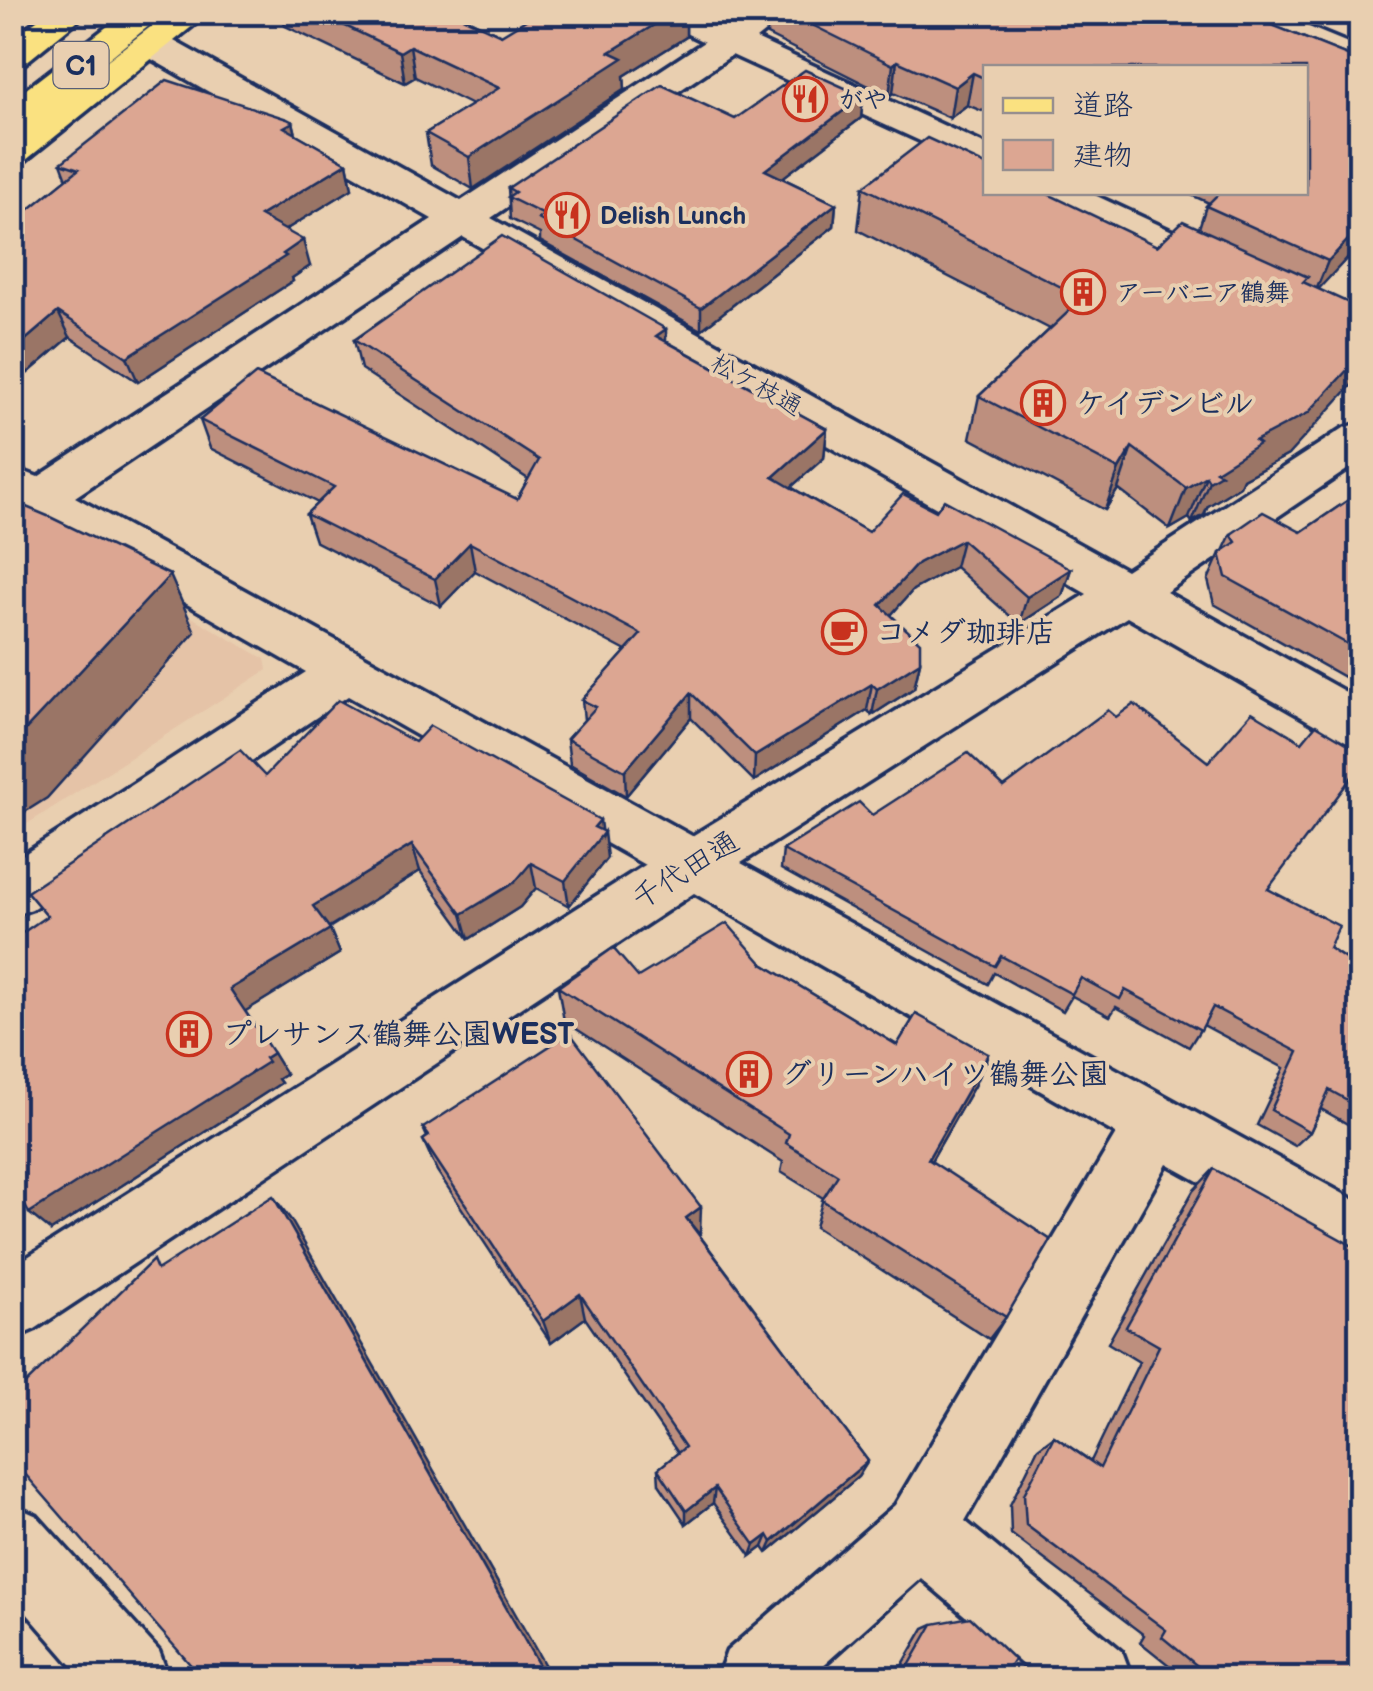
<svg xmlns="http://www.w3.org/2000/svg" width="1373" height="1691" font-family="'Balsamiq Sans','Klee One',sans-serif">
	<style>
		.built { fill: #e5c3a7 }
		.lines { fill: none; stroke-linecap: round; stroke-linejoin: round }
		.minor-casing { stroke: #1b2f5e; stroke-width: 7 }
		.major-casing { stroke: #1b2f5e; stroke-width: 7 }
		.highway-casing { stroke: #1b2f5e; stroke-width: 7 }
		.minor { fill: #e9cfb0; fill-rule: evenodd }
		.major { fill: #fae180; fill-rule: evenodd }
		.highway { fill: #fae180; fill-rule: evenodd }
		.wall { fill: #bd8f7e; stroke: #1b2f5e; stroke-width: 2.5 }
		.shaded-wall { fill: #9a7466; stroke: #1b2f5e; stroke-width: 2.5 }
		.building { fill: #dca692; stroke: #1b2f5e; stroke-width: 2.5 }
		.labels { text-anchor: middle; stroke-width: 8; stroke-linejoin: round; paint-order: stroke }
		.far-poi-label { font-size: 25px; font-weight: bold; fill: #1b2f5e; stroke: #e9cfb0; text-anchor: start }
		.far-street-label { font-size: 25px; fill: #1b2f5e; stroke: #e9cfb0 }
		.shield { fill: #e9cfb0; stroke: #595f77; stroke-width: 2.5 }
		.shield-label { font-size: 28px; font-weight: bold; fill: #1b2f5e }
		.poi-label { font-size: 30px; font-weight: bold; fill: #1b2f5e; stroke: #e9cfb0; text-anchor: start }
		.street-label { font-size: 30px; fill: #1b2f5e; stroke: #e9cfb0 }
	</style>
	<rect width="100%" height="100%" fill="#e9cfb0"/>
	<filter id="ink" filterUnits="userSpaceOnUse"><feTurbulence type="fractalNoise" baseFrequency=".01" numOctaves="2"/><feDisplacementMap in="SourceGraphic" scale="20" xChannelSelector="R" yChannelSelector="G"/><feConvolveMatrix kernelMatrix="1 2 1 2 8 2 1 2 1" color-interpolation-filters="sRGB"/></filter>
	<g filter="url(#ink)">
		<!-- built -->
		<path class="built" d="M13,515L265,659L267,670L13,833Z"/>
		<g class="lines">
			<defs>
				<g id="minor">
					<path d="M652,12H698L728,26L749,12H790L756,39L986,145V171L732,55L491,218L1126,570L1344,428L1360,423V461L1166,592L1360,700V746L1342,740L1127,617L741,863L1360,1203V1270L1167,1164L965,1521L1122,1651L1132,1678H1038L921,1578L809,1678H717L727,1651L895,1505L1116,1134L694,893L35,1329L12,1339V1267L645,865L348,696L32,909L12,916V862L306,672L12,504V467L38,477L432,219L139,52L134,44L139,36L152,33L165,36L461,201L704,42L657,19ZM463,237L1087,594L692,836L75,497Z"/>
					<path d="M1222,12H1272L1360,48V71L1227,19Z"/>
					<path d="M1036,192H1088L1360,318V349L1041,200Z"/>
					<path d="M12,1505L37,1516L159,1651L169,1678H83L12,1596Z"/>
				</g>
				<g id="major">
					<path d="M48,12H88L25,63L12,66V38Z"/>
					<path d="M170,12H210L26,160L12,163V133Z"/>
				</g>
				<path id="highway" d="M126,12H166L25,126L12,129V100Z"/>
			</defs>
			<!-- minor casing -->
			<use href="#minor" class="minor-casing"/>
			<!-- major casing -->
			<use href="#major" class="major-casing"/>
			<!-- highway casing -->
			<use href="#highway" class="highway-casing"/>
			<!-- minor -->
			<use href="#minor" class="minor"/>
			<!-- major -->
			<use href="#major" class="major"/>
			<!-- highway -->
			<use href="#highway" class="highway"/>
		</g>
		<!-- wall -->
		<g class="wall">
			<path d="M282,12H452L501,35L686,12V37L624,76L625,89L473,189L431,165L426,133L472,105L415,77L405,83L285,26Z"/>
			<path d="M711,12H742L731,19Z"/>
			<path d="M768,12H1239L1360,60V244L1318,289L1288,455L1243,479L1240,486L1208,506L1204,515L1192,522L1189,518L1170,529L1118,489L1105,510L970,438L979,396L1050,329L858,230L863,187L1157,246L1199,228L1206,206L1209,203L1185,192H1306V68H986V109L982,111L967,105L950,118L893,93L889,96L767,35Z"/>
			<path d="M863,96L861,118L782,178L836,204L834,226L701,330L540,241V234L510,219L508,188L735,119Z"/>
			<path d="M293,122L296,134L347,163L352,189L285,230L310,266L292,278L293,281L138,382L70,337L28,373L15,368L12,370V223L67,179L61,163Z"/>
			<path d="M354,340L666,341L827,429L824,458L791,487L868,532L936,511L1071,569L1062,596L1019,624L955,567L913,590L891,615L920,662L914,688L872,715L867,710L754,781L691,718L626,796L570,764L567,739L584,720L582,700L626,651L475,571L441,606L315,541L306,514L318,503L210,448L200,420L517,499L528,479L361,369Z"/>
			<path d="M1360,492V686L1214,604L1208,580L1220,553L1223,551L1231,534L1301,532Z"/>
			<path d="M415,742L601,831L607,858L569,906L536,888L520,907L469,939L420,871L329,928L340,953L245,1011L286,1074L278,1079L281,1083L51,1231L47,916L27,892L265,776Z"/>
			<path d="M1004,787L1269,889L1329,948L1360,969V1131L1321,1109L1310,1132L1295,1146L1257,1125L1284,1068L1203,1025L1189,1047L1116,1007L1110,1016L1072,996L1063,1011L994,973L988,984L781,869L783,850L872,815Z"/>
			<path d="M763,964L897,1045L988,1054L974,1086L931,1161L1006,1317L989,1339L815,1227L823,1198L781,1172L783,1162L564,1021L558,987Z"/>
			<path d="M423,1128L700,1236L868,1461L858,1477L767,1553L763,1547L751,1556L713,1503L686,1524L659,1484L658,1469L678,1453L585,1318L551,1343L437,1171L423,1140L427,1137Z"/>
			<path d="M1214,1169L1360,1678H1185L1140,1642L1144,1635L1011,1534L1010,1505L1038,1448L1054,1436L1091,1461L1139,1362L1108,1343L1193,1191Z"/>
			<path d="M933,1624L1002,1678H895L924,1628Z"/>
		</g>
		<!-- shaded-wall -->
		<g class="shaded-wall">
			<path d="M675,12H686V37L624,76L625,89L473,189L469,157L610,52Z"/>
			<path d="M731,12H742L731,19Z"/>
			<path d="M410,46L415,77L405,83L400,52Z"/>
			<path d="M897,61L893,93L889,96L893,65Z"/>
			<path d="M973,73L967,105L950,118L955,87Z"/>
			<path d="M863,96L861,118L764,192L765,170Z"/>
			<path d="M293,122L299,148L284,127Z"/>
			<path d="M347,163L352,189L267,241L260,216Z"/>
			<path d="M836,204L834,226L701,330V308Z"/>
			<path d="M1360,227V244L1315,293L1328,261Z"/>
			<path d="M303,240L310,266L292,278L293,281L138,382L127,357Z"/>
			<path d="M58,312L70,337L28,373L16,348Z"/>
			<path d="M666,329V358L656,336Z"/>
			<path d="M1360,356V376L1288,455L1243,479L1240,486L1208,506L1204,515L1192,522L1209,481L1216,471Z"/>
			<path d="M827,429L824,458L771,505L773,477Z"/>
			<path d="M1132,447L1118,489L1105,510L1119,469Z"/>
			<path d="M1206,476L1189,518L1170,529L1186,488Z"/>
			<path d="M962,540L955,567L913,590L876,632L880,605L918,563Z"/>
			<path d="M470,543L475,571L441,606L435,579Z"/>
			<path d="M1071,569L1062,596L1019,624L1027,597Z"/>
			<path d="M170,575L195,632L47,798L12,820V744Z"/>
			<path d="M920,662L914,688L872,715L877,689Z"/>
			<path d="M872,684L867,710L754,781L755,756Z"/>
			<path d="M691,693V718L626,796L625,771Z"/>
			<path d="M600,820L602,836L604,832L607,858L569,906L565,881L594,827Z"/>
			<path d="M412,845L420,871L324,930L313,906Z"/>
			<path d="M531,863L536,888L520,907L469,939L462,914Z"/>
			<path d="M330,929L340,953L244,1012L230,989Z"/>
			<path d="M273,1053L286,1074L278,1079L281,1083L51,1231L29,1213Z"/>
			<path d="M988,1054L974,1086L916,1187L928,1159Z"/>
			<path d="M273,1196L291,1220L552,1678H546Z"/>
			<path d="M701,1207L700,1235L686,1218Z"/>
			<path d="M580,1294L585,1318L551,1343L543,1321Z"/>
			<path d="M868,1461L858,1477L767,1553L772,1542Z"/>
			<path d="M715,1488L713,1503L686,1524V1511Z"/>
			<path d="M768,1535L763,1547L751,1556L755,1545Z"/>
		</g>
		<!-- building -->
		<g class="building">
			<path d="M316,12H452L501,35L539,12H675L610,52L623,58L469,157L426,133L499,88L410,46L400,52Z"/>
			<path d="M786,12H1239L1360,60V227L1328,261L1206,206L1220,192H1306V68H1010L1006,66L1004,68H986V79L973,73L955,87L897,61L893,65Z"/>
			<path d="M805,70L863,96L765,170L836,204L701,308L538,219L544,215L508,197L515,192L508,188L662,85L735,119Z"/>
			<path d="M167,80L287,119L293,122L284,127L347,163L260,216L303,240L283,254L286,256L127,357L58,312L16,348L12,346V223L79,169L61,163Z"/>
			<path d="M927,138L986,165V192H1044L1157,246L1183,221L1308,277L1303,282L1360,308V356L1308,413L1255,441L1259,444L1216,471L1221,474L1209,481L1206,476L1186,488L1132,447L1119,469L979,396L1083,298L863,187Z"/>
			<path d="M502,236L666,329L656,336L827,429L773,477L868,532L903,494L936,511L944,500L1071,569L1027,597L962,540L918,563L880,605L920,642V662L877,689L872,684L755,756L691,693L625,771L567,739L596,707L582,700L641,634L470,543L435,579L306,514L334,487L200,420L256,374L517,499L539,460L354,340Z"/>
			<path d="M1360,492V651L1226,577L1220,553L1236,542L1231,534L1263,512L1301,532Z"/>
			<path d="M12,501L50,517L170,575L12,744Z"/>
			<path d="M338,700L415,742L430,726L600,820L594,827L604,832L565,881L531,863L515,882L462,914L412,845L313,906L330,929L230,989L273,1053L265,1058L268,1062L29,1213L12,1182V940L47,916L27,892L240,750L265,776Z"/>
			<path d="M1134,704L1208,762L1252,712L1302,742L1316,725L1360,751V766L1268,889L1339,926L1329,948L1360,969V1107L1329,1090L1310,1132L1271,1110L1298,1052L1213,1007L1201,1030L1125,990L1120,999L1081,978L1072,994L1001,956L995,966L783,850L859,802L872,815L968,753L1004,787L1108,710L1116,717Z"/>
			<path d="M727,923L763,964L897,1045L916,1014L988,1054L928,1159L1051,1240L1006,1317L822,1200L838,1175L786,1143L789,1134L558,987L613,948L638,977Z"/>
			<path d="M570,1033L701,1207L686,1218L868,1461L772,1542L768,1535L755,1545L715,1488L686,1511L658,1469L685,1447L580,1294L543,1321L423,1140L429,1136L423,1128Z"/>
			<path d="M1214,1169L1360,1250V1678H1212L1162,1637L1166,1630L1026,1525L1024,1494L1054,1436L1100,1468L1159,1346L1126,1327Z"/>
			<path d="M273,1196L546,1678H202L12,1459V1397L153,1260L157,1270Z"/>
			<path d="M970,1617L1014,1659L1002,1678H902L933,1624Z"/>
		</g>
	</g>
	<!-- icons -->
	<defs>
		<symbol id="restaurant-ring" viewBox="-11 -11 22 22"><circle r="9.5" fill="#e9cfb0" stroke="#c8321e" stroke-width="1.5"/><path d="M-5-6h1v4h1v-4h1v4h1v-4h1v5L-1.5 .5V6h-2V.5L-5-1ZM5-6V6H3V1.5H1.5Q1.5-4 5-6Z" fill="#c8321e"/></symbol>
		<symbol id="building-ring" viewBox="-11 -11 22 22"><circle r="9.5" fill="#e9cfb0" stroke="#c8321e" stroke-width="1.5"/><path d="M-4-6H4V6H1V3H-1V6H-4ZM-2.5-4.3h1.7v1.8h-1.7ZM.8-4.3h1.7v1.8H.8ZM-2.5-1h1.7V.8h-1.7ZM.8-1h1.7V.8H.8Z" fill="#c8321e"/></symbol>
		<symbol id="cafe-ring" viewBox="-11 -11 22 22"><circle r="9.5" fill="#e9cfb0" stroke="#c8321e" stroke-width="1.5"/><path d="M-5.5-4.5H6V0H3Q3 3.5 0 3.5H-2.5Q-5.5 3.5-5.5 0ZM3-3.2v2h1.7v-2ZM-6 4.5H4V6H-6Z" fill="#c8321e"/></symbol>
	</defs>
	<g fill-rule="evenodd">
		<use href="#restaurant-ring" x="780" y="74" width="50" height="50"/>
		<use href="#restaurant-ring" x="542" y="190" width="50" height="50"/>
		<use href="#building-ring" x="1058" y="267" width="50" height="50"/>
		<use href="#building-ring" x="1018" y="378" width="50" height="50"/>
		<use href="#cafe-ring" x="819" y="607" width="50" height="50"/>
		<use href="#building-ring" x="164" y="1009" width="50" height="50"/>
		<use href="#building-ring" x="724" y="1049" width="50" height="50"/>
	</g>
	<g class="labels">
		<!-- far-poi labels -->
		<g class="far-poi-label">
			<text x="838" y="108">がや</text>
			<text x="600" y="224">Delish Lunch</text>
			<text x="1116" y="301">アーバニア鶴舞</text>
		</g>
		<!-- far-street labels -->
		<g class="far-street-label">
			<text transform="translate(757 384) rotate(29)" y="9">松ケ枝通</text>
		</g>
		<!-- shield labels -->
		<rect class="shield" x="53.5" y="42" width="55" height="46" rx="8"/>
		<g class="shield-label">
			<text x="81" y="75">C1</text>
		</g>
		<!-- poi labels -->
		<g class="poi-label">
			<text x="1076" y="413">ケイデンビル</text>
			<text x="876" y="642">コメダ珈琲店</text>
			<text x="222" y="1044">プレサンス鶴舞公園WEST</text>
			<text x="782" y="1084">グリーンハイツ鶴舞公園</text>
		</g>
		<!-- street labels -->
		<g class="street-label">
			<text transform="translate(685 870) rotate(-32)" y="10">千代田通</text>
		</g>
	</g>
	<!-- margin -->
	<rect width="1373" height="1691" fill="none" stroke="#e9cfb0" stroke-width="50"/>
	<rect x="25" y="25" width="1323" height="1641" fill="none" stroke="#1b2f5e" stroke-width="4" filter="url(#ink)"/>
	<!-- legend -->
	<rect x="983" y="65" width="325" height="130" fill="#e9cfb0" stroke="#978f8f" stroke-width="2.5"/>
	<rect x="1003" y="98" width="50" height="15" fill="#fae180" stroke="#978f8f" stroke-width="2.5"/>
	<text x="1073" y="115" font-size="30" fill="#1b2f5e">道路</text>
	<rect x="1003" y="140" width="50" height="30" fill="#dca692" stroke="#978f8f" stroke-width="2.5"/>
	<text x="1073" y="165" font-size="30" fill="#1b2f5e">建物</text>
</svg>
